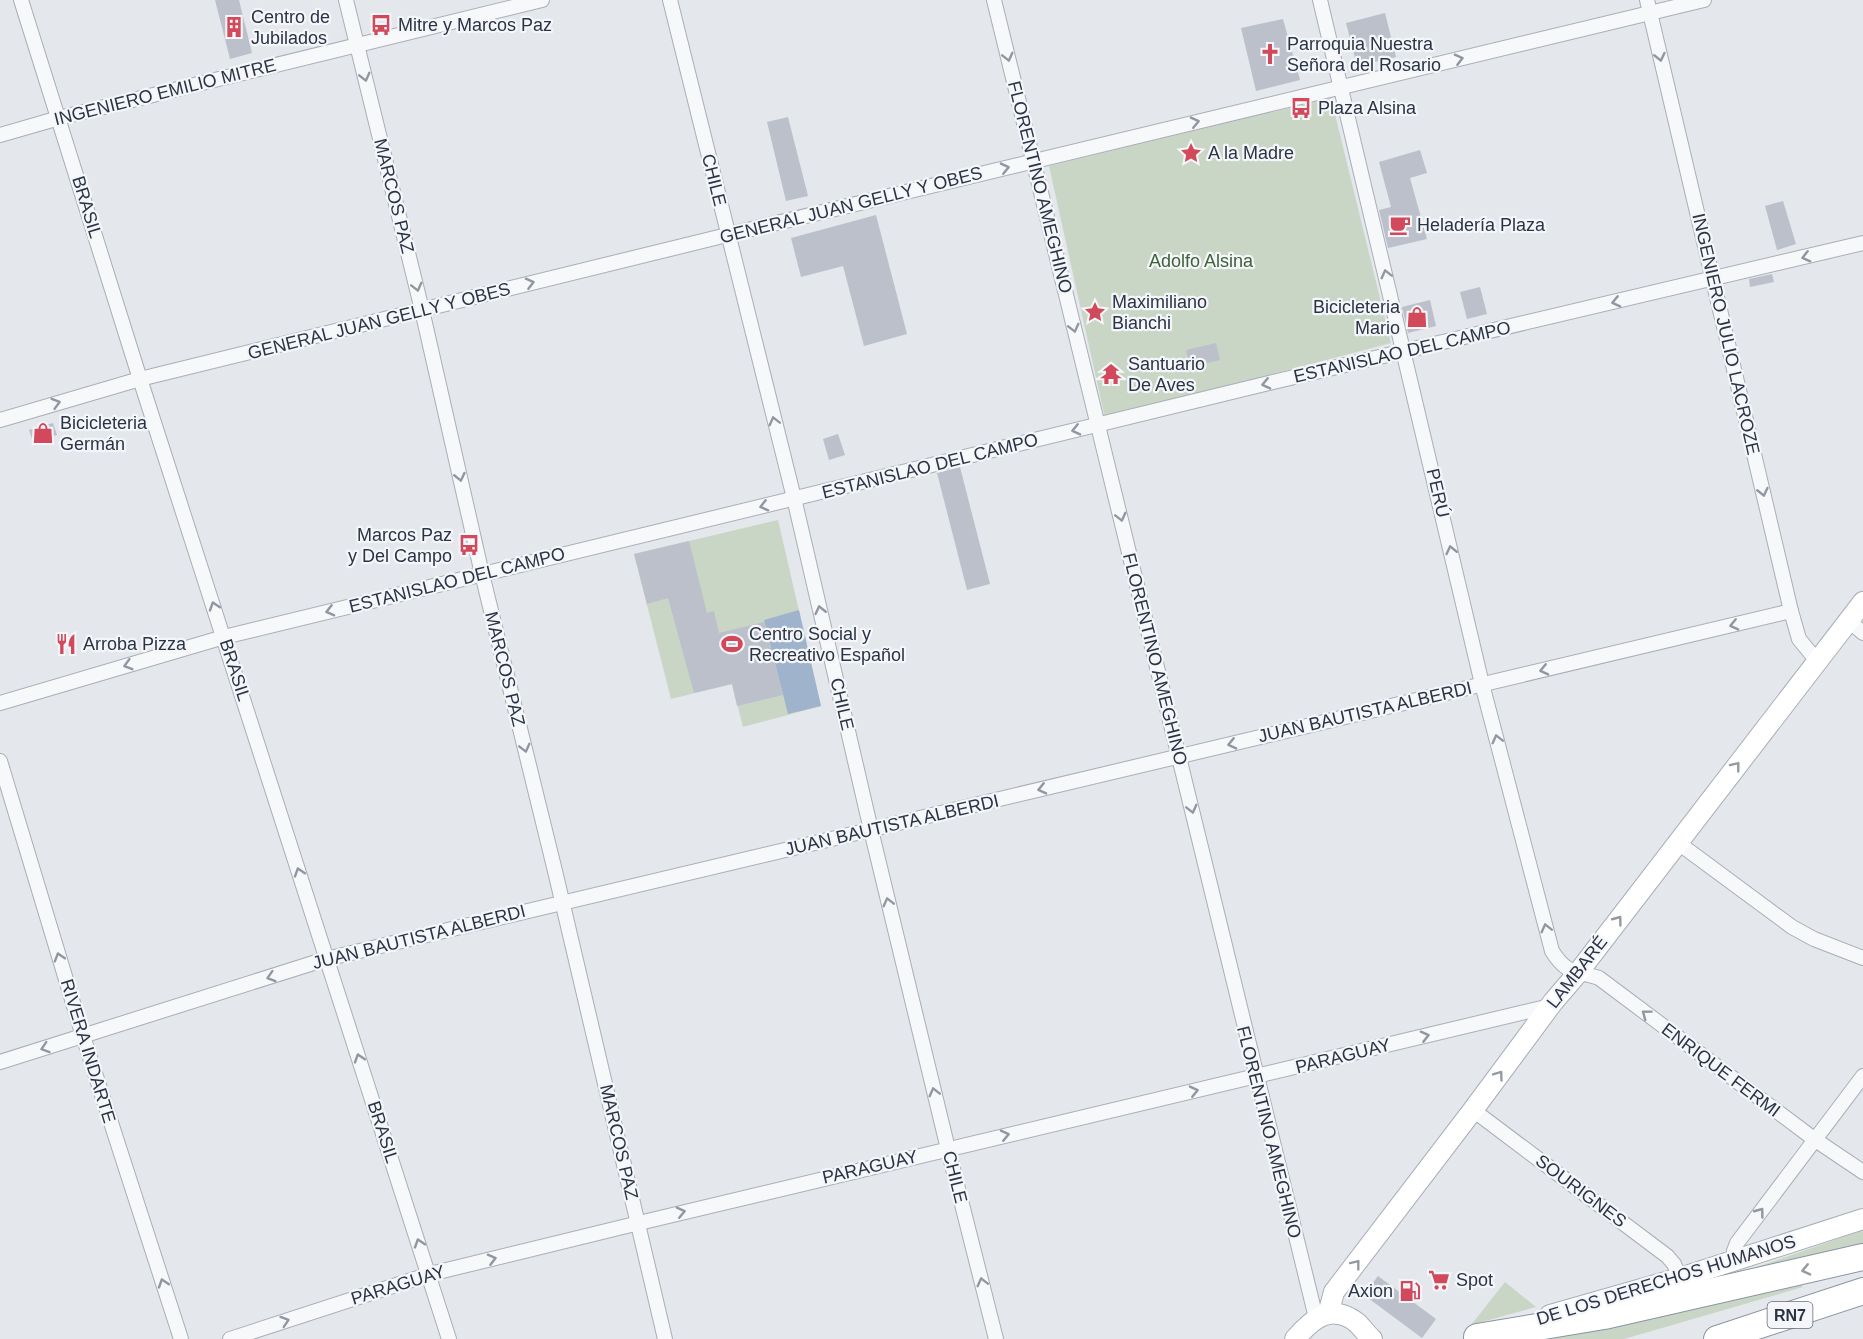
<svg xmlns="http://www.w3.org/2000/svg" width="1863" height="1339" font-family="Arial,sans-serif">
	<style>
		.green { fill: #c9d6c5 }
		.water { fill: #9fb4cc }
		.building { fill: #bbc0ca }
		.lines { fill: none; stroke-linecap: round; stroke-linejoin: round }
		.street-casing { stroke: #a9aeb7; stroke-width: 16 }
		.secondary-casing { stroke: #a9aeb7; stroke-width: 22 }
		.highway-casing { stroke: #8b94a3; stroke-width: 28 }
		.street { stroke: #f7f8fa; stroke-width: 14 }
		.secondary { stroke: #fff; stroke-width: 20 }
		.highway { stroke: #fff; stroke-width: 26 }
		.oneway { stroke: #9196a0 }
		.oneway2 { stroke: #959aa2 }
		.labels { text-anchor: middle; stroke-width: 4.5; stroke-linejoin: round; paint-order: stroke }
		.shield { fill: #f4f6f9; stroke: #676e7b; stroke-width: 1.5 }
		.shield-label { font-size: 16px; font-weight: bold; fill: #2b3445 }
		.poi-label { font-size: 18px; fill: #2b3445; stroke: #f4f6f9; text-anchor: start }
		.street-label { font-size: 18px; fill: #2b3445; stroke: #f4f6f9 }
		.park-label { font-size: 18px; fill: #3f6138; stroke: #f4f6f9 }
	</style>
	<rect width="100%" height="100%" fill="#e4e7ec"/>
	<!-- green -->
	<g class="green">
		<path d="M1331,98L1391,343L1105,418L1049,166Z"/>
		<path d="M778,520L821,706L743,727L732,684L671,699L634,554Z"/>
		<path d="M1863,1230V1249L1723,1279Z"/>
		<path d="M1505,1282L1536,1307L1471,1325Z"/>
		<path d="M1799,1282L1803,1287L1624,1339H1524Z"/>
	</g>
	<!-- water -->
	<path class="water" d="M799,610L821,706L788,714L764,620Z"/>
	<!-- building -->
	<g class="building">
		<path d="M215,0H239L252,53L230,59Z"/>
		<path d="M1385,13L1396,57L1357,66L1346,23Z"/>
		<path d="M1283,19L1300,80L1256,91L1241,28Z"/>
		<path d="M788,117L808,196L786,201L767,122Z"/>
		<path d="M1420,150L1427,173L1410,178L1427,239L1388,248L1379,210L1391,207L1379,162Z"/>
		<path d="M1783,201L1796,244L1777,250L1765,206Z"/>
		<path d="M876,215L907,334L864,346L843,266L801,277L791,238Z"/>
		<path d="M1772,274L1774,282L1750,287L1749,279Z"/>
		<path d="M1480,287L1487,314L1467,319L1460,292Z"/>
		<path d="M1430,300L1436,326L1408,333L1402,307Z"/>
		<path d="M1216,343L1220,360L1190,367L1186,350Z"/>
		<path d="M53,423L57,435L33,442L29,430Z"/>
		<path d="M838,434L845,455L829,460L823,439Z"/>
		<path d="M960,467L990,584L967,590L937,473Z"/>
		<path d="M689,541L707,613L714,611L719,633L764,622L783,695L737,706L732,684L694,693L668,598L647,604L634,554Z"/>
		<path d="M1378,1276L1436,1319L1422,1338L1364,1295Z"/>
	</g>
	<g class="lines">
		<defs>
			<g id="street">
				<path d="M21,0L140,379L449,1339"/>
				<path d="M346,0L422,310L482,574L555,871L665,1339"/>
				<path d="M670,0L794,498L871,830L948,1149L996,1339"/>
				<path d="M994,0L1316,1318"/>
				<path d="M1320,0L1482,684L1552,951C1567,975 1575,970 1599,978L1814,1139L1863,1172"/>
				<path d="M1647,0L1791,611L1799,639L1817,661"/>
				<path d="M0,135L59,118L542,0"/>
				<path d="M0,420L140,379L727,235L1704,0"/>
				<path d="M1849,621L1863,633"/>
				<path d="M0,703L224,637L1269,383L1863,243"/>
				<path d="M0,761L83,1036L181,1339"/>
				<path d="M1677,842L1792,927L1814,939L1863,958"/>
				<path d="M0,1062L326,959L1791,611"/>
				<path d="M1473,1110L1667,1256L1674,1264L1680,1278"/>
				<path d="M1733,1262L1734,1251L1737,1243L1863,1076"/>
				<path d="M230,1339L430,1274L639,1223L1550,1006"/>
			</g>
			<g id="secondary">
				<path d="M1328,1314L1334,1292L1473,1110L1553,1002L1577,974L1863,602"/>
				<path d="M1550,1315L1680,1278L1863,1219"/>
				<path d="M1295,1339C1312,1319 1331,1303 1356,1322C1362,1327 1366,1334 1372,1339"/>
			</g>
			<g id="highway">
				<path d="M1477,1337L1604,1316L1863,1257"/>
				<path d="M1717,1339L1863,1291"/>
			</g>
		</defs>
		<!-- street casing -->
		<use href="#street" class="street-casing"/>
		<!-- secondary casing -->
		<use href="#secondary" class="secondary-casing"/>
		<!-- highway casing -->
		<use href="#highway" class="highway-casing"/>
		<!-- street -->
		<use href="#street" class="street"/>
		<!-- secondary -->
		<use href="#secondary" class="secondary"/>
		<!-- highway -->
		<use href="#highway" class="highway"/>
	</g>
	<!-- one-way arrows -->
	<defs><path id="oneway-chevron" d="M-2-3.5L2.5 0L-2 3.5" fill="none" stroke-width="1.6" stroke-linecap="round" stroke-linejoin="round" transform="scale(1.5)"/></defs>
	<g class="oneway">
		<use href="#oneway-chevron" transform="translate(1008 57) rotate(76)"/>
		<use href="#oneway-chevron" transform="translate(1660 57) rotate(77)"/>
		<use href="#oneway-chevron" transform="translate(1459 59) rotate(-14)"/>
		<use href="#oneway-chevron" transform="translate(365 77) rotate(76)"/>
		<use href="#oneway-chevron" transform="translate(1195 122) rotate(-13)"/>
		<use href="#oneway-chevron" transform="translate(1005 168) rotate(-13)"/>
		<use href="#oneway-chevron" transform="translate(1806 257) rotate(166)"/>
		<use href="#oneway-chevron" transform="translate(1386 274) rotate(-104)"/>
		<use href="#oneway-chevron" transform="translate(530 283) rotate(-14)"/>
		<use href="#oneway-chevron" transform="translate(417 287) rotate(76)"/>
		<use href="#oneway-chevron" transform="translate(1616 302) rotate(167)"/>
		<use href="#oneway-chevron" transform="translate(1074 328) rotate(76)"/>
		<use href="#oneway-chevron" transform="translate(1266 384) rotate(167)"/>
		<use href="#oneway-chevron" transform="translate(56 403) rotate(-16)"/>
		<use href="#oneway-chevron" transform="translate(774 421) rotate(-104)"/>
		<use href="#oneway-chevron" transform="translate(1076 430) rotate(167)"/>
		<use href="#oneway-chevron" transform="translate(460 477) rotate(77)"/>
		<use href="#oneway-chevron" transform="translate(1763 492) rotate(77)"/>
		<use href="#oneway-chevron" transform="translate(764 506) rotate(166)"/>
		<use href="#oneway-chevron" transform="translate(1121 517) rotate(76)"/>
		<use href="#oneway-chevron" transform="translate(1451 550) rotate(-103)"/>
		<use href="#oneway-chevron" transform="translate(214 606) rotate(-108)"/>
		<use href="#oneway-chevron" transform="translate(820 610) rotate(-103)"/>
		<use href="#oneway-chevron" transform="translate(330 611) rotate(166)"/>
		<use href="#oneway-chevron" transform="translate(1734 625) rotate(167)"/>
		<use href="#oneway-chevron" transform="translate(128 665) rotate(164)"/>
		<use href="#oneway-chevron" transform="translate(1544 670) rotate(167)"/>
		<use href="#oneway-chevron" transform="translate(1497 739) rotate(-104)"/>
		<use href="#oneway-chevron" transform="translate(1232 744) rotate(167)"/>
		<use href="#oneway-chevron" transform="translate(525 748) rotate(76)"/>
		<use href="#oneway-chevron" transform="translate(1042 789) rotate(167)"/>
		<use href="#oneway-chevron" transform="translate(1192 809) rotate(76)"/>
		<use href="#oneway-chevron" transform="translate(299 872) rotate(-108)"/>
		<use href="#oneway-chevron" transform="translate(888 902) rotate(-104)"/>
		<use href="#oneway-chevron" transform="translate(1546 928) rotate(-104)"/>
		<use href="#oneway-chevron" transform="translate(59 957) rotate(-107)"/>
		<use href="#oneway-chevron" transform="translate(271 977) rotate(163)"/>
		<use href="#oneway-chevron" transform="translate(1646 1014) rotate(-143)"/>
		<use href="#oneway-chevron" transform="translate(1425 1036) rotate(-14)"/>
		<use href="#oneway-chevron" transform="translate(45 1048) rotate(162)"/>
		<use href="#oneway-chevron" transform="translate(359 1058) rotate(-108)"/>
		<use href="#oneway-chevron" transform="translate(1194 1091) rotate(-13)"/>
		<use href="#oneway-chevron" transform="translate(934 1092) rotate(-104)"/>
		<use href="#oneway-chevron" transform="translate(1005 1135) rotate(-13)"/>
		<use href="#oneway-chevron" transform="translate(681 1212) rotate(-13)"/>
		<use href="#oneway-chevron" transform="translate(1760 1212) rotate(-53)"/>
		<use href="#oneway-chevron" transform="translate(419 1243) rotate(-108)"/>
		<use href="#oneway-chevron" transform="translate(492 1259) rotate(-14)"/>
		<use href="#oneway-chevron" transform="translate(982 1282) rotate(-104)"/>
		<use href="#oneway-chevron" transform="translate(163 1283) rotate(-108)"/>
		<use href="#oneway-chevron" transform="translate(285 1321) rotate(-18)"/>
	</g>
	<g class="oneway2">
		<use href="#oneway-chevron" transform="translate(1736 766) rotate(-52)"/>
		<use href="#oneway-chevron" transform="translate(1618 920) rotate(-53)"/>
		<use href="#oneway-chevron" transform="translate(1499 1075) rotate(-54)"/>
		<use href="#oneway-chevron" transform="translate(1356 1264) rotate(-52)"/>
		<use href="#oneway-chevron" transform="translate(1806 1270) rotate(167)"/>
	</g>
	<!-- icons -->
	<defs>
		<symbol id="bus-bare" viewBox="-9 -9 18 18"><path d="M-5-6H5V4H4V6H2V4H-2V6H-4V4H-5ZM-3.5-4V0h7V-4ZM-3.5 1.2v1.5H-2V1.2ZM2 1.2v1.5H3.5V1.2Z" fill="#d1495b" stroke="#f4f6f9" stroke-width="2.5" paint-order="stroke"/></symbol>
		<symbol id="building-bare" viewBox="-9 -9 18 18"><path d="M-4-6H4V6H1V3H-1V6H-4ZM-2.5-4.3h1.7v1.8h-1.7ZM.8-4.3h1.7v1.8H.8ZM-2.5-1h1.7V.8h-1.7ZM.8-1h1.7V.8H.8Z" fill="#d1495b" stroke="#f4f6f9" stroke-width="2.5" paint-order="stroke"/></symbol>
		<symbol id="church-bare" viewBox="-9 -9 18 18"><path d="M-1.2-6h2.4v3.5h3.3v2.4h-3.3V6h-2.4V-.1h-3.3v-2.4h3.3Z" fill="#d1495b" stroke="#f4f6f9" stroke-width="2.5" paint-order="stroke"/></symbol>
		<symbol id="sight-bare" viewBox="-9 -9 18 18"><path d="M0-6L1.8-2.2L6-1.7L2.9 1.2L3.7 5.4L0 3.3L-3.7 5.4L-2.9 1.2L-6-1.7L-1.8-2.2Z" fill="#d1495b" stroke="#f4f6f9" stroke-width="2.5" paint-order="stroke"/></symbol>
		<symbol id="cafe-bare" viewBox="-9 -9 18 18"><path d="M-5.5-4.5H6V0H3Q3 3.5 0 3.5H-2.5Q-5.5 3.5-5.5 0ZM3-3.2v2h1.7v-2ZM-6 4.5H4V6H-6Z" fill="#d1495b" stroke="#f4f6f9" stroke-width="2.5" paint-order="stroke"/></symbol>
		<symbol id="shop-bare" viewBox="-9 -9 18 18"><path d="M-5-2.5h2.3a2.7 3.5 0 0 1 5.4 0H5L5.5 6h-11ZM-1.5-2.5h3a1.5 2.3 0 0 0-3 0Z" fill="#d1495b" stroke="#f4f6f9" stroke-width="2.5" paint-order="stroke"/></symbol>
		<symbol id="temple-bare" viewBox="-9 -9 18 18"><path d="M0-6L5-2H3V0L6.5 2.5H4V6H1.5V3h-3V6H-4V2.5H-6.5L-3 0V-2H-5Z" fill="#d1495b" stroke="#f4f6f9" stroke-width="2.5" paint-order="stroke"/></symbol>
		<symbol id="restaurant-bare" viewBox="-9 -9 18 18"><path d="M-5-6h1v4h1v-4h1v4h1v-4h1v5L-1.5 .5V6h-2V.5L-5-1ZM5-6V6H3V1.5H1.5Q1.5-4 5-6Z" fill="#d1495b" stroke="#f4f6f9" stroke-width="2.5" paint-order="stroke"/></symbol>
		<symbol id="stadium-bare" viewBox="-9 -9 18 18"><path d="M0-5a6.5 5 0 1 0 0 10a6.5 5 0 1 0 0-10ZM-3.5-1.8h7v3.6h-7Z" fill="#d1495b" stroke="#f4f6f9" stroke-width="2.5" paint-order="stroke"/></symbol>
		<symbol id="supermarket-bare" viewBox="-9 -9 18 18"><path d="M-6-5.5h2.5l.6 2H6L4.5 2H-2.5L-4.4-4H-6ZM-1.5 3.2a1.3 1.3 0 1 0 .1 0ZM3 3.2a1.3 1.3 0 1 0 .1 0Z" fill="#d1495b" stroke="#f4f6f9" stroke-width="2.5" paint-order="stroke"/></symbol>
		<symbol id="fuel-bare" viewBox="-9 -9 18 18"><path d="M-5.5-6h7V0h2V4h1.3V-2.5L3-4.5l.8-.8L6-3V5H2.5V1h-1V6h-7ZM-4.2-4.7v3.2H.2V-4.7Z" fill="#d1495b" stroke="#f4f6f9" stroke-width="2.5" paint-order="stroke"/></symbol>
	</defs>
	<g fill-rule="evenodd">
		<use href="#bus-bare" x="366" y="10" width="30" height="30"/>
		<use href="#building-bare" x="219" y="12" width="30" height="30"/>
		<use href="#church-bare" x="1255" y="39" width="30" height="30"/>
		<use href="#bus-bare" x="1286" y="93" width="30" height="30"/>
		<use href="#sight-bare" x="1176" y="138" width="30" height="30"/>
		<use href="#cafe-bare" x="1385" y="210" width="30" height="30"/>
		<use href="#sight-bare" x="1080" y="297" width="30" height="30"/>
		<use href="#shop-bare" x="1402" y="302" width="30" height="30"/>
		<use href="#temple-bare" x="1096" y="359" width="30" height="30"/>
		<use href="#shop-bare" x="28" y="418" width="30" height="30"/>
		<use href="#bus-bare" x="454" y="530" width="30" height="30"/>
		<use href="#restaurant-bare" x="51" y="629" width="30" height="30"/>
		<use href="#stadium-bare" x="717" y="629" width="30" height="30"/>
		<use href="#supermarket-bare" x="1424" y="1265" width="30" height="30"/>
		<use href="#fuel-bare" x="1395" y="1276" width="30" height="30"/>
	</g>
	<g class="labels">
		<!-- shield labels -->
		<rect class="shield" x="1767.5" y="1302" width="45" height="26" rx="4.5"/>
		<g class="shield-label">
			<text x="1790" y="1321">RN7</text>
		</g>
		<!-- poi labels -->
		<g class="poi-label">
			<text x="251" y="23">Centro de<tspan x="251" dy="21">Jubilados</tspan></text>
			<text x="398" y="31">Mitre y Marcos Paz</text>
			<text x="1287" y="50">Parroquia Nuestra<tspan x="1287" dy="21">Señora del Rosario</tspan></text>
			<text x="1318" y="114">Plaza Alsina</text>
			<text x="1208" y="159">A la Madre</text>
			<text x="1417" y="231">Heladería Plaza</text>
			<text x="1112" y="308">Maximiliano<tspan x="1112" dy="21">Bianchi</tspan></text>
			<text x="1400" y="313" text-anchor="end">Bicicleteria<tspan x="1400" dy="21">Mario</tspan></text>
			<text x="1128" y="370">Santuario<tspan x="1128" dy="21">De Aves</tspan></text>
			<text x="60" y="429">Bicicleteria<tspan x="60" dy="21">Germán</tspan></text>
			<text x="452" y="541" text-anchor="end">Marcos Paz<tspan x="452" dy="21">y Del Campo</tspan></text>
			<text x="749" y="640">Centro Social y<tspan x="749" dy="21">Recreativo Español</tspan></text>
			<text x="83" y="650">Arroba Pizza</text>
			<text x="1456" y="1286">Spot</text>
			<text x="1393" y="1297" text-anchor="end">Axion</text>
		</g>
		<!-- street labels -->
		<g class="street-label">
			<text transform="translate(165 92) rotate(-14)" y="6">INGENIERO EMILIO MITRE</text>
			<text transform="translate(714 180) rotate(76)" y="6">CHILE</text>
			<text transform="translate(1040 187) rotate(76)" y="6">FLORENTINO AMEGHINO</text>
			<text transform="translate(394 196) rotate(76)" y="6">MARCOS PAZ</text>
			<text transform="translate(851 205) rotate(-14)" y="6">GENERAL JUAN GELLY Y OBES</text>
			<text transform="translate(87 207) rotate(73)" y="6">BRASIL</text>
			<text transform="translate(379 321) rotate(-14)" y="6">GENERAL JUAN GELLY Y OBES</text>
			<text transform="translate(1726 334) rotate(77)" y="6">INGENIERO JULIO LACROZE</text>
			<text transform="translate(1402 352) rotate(-13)" y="6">ESTANISLAO DEL CAMPO</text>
			<text transform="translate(930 466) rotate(-14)" y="6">ESTANISLAO DEL CAMPO</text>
			<text transform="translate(1438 493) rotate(77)" y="6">PERÚ</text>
			<text transform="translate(457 580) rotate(-14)" y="6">ESTANISLAO DEL CAMPO</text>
			<text transform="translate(1155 659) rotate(76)" y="6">FLORENTINO AMEGHINO</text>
			<text transform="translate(505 669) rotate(76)" y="6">MARCOS PAZ</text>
			<text transform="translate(235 670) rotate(72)" y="6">BRASIL</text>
			<text transform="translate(842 704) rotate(77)" y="6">CHILE</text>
			<text transform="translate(1365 712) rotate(-13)" y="6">JUAN BAUTISTA ALBERDI</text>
			<text transform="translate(892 825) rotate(-13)" y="6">JUAN BAUTISTA ALBERDI</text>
			<text transform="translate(419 937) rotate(-14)" y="6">JUAN BAUTISTA ALBERDI</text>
			<text transform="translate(1577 972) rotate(-52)" y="6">LAMBARÉ</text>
			<text transform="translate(88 1051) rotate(73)" y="6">RIVERA INDARTE</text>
			<text transform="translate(1343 1056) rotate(-14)" y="6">PARAGUAY</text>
			<text transform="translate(1721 1070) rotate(37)" y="6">ENRIQUE FERMI</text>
			<text transform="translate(383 1132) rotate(72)" y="6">BRASIL</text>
			<text transform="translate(1269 1132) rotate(76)" y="6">FLORENTINO AMEGHINO</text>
			<text transform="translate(619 1142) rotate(77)" y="6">MARCOS PAZ</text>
			<text transform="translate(870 1167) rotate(-13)" y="6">PARAGUAY</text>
			<text transform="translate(955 1177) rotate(76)" y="6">CHILE</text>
			<text transform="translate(1581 1191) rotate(37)" y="6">SOURIGNES</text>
			<text transform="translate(1666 1280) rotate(-17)" y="6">DE LOS DERECHOS HUMANOS</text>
			<text transform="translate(398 1285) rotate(-17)" y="6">PARAGUAY</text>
		</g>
		<!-- park labels -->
		<g class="park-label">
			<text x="1201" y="267">Adolfo Alsina</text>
		</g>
	</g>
</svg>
